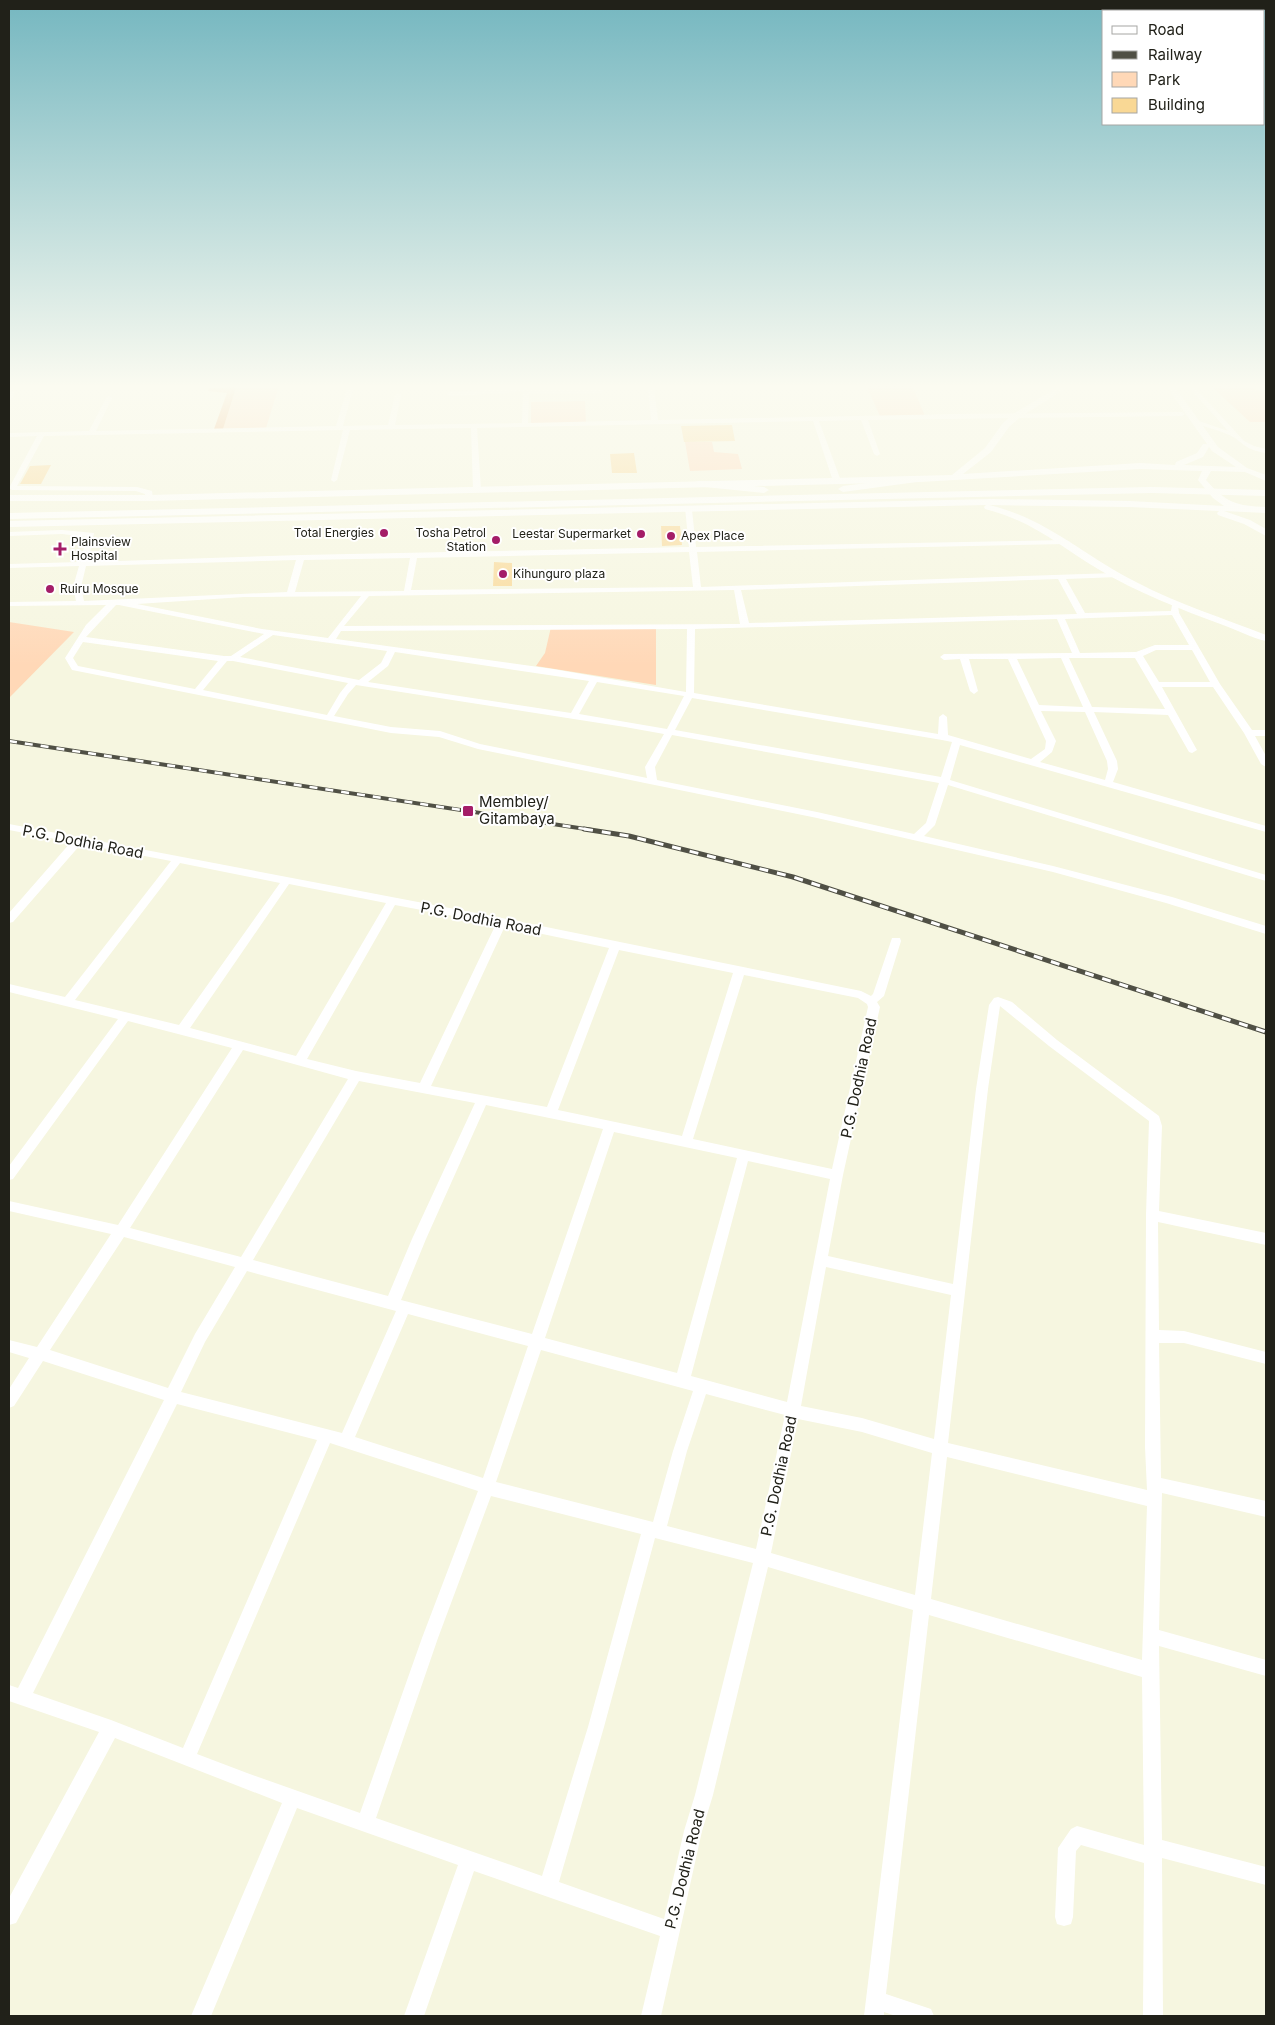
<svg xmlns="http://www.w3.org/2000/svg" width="1275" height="2025" font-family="Inter,sans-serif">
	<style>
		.green { fill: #ffd8b7 }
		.forest { fill: #eca667 }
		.building { fill: #f9d895 }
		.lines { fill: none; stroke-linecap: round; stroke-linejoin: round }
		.minor { fill: #fff; fill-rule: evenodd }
		.major { fill: #fff; fill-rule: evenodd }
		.highway { fill: #fff; fill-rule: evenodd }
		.rail-far1-casing { stroke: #505045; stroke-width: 4 }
		.rail-casing { stroke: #505045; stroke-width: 5 }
		.rail-far1 { stroke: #fff; stroke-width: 2.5; stroke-dasharray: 8; stroke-linecap: butt }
		.rail { stroke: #fff; stroke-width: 3; stroke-dasharray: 9; stroke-linecap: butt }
		.poi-dot { fill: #a41d68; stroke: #fff; stroke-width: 2 }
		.labels { text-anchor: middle; stroke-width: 4; stroke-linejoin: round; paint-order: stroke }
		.far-poi-label { font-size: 12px; fill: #212119; stroke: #fff; text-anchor: start }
		.poi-label { font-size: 15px; fill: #212119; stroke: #fff; text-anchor: start }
		.street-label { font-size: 15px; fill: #212119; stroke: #fff }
	</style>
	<rect width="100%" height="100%" fill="#f6f6e0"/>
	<!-- green -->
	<g class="green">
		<path d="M865,383H911L925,416H880Z"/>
		<path d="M1208,383H1231L1266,392V422H1250Z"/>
		<path d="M279,386L266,428L223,429L236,388Z"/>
		<path d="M585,401L586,423L531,424V402Z"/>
		<path d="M685,442H712L714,452L738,454L742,469L690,471Z"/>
		<path d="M9,622L74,632L9,698Z"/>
		<path d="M656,626V685L536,666L545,653L551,627Z"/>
	</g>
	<!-- forest -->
	<path class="forest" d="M233,387L236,388L223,429H214L227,393L208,391L209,388Z"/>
	<!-- building -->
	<g class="building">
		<path d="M732,425L735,441L684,442L681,426Z"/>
		<path d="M634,453L637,473H612L610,454Z"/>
		<path d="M51,465L41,484H20L30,466Z"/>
		<path d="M661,526H680L682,545L662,546Z"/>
		<path d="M494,562L512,563V586H493Z"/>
	</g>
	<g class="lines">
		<!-- minor -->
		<g class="minor">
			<path d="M526,383L529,385V390L601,389L604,391L601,393L529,394L528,423L651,420L648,387L651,385L654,387L658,420L955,414L1182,412L1185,414L1182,416L868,420L880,454L877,456L874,454L861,420L819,421L841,481L837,483L833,481L813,421L477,428L481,490L477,492L473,490L471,428L350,430L337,480L334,482L331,480L343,430L44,436L17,486L137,487L152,491L153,498L146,500L145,494L136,491L12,490L9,488L37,436L9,437V433L89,431L106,398L109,396L112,398L96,431L336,426L347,389L350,387L353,389L343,426L388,425L395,395L398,393L401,395L395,425L522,423L523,392L449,396L446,394L449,392L523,388V385Z"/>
			<path d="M1185,383H1191L1244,441L1254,446L1266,449V453C1249,450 1248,448 1235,438C1226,432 1205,427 1194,423V421L1196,420L1228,431Z"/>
			<path d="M12,391L15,393L11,399L9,400V393Z"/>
			<path d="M685,508L692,510L696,547L1066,540L1070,542L1066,544L697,552L701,587L1115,573L1119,575L1118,577L1066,579L1085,613L1171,611L1172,605H1178L1179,613L1220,684L1252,730H1266V736H1255L1266,756V767L1261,764L1244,733L1213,687H1162L1197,750L1192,753L1189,752L1168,715L1094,712L1117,761L1118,769L1113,782L1266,826V832L960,745L950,780L1266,875V881L948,785L935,825L924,836L1053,866L1172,897L1266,926V934L1166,903L1053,872L817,818L478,749L439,737L391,733L72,670L65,658L86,625L106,605L9,606V602L76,601L73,587L79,566L9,568V564L80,562L87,537L62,534L9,536V532L62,530L94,533L88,562L301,555L689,547ZM689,552L693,587L411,590L417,558ZM410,558L404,591L295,592L304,560ZM296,560L287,592L84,601L81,587L86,566ZM1058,579L1077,614L749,623L741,590ZM734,590L740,624L344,626L369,596ZM361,596L328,638L262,629L137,604L244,597ZM116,605H119L264,634L231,656H224L86,637ZM1172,615L1189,645H1155L1136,652L1080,653L1065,619ZM1057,619L1072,653L944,654L940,657L944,660L960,659L970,691L974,694L978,691L969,659H1008L1046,741L1045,749L1031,759L948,735L947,717L943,714L939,717L938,734L694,693L695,629ZM687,629L686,692L553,669L336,639L341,631ZM273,635L387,651L381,663L359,680L240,657ZM83,642L218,661L195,689L78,666L73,658ZM1156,650H1192L1210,682H1159L1143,656ZM395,652L589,681L571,713L368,682L388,666ZM1061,658L1083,707L1039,705L1017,659ZM1069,658H1135L1165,709L1092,707ZM227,661H233L348,683L340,693L327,715L203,690ZM597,682L684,696L667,729L579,714ZM356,685L625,727L664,734L645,767L647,778L480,744L440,731L391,727L334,716L348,694ZM692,698L942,740L952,742L941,777L675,730ZM1041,711L1085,712L1107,761L1108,769L1105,780L1040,762L1052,752L1056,741ZM672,735L939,783L926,823L914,834L817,812L657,780L655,767Z"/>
			<path d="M9,824L502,918L861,991L871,996L873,994L891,941L892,938H900L901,941L884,996L877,1002L880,1007L843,1175L828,1256L953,1284L976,1089L989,1005L994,998L998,997L1012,1002L1057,1040L1159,1116L1162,1126L1159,1211L1266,1233V1245L1158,1222L1159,1330L1184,1331L1266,1352V1364L1184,1343H1159L1161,1478L1266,1501V1517L1162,1493L1159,1630L1266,1660V1676L1159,1646L1162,1840L1266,1867V1885L1162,1858L1163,2016H1143L1144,1863L1081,1845L1076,1851L1073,1917L1071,1924L1064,1926L1057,1924L1055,1917L1058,1848L1071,1829L1077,1826L1144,1845L1142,1677L929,1615L886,1994L931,2009L934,2016H896L884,2012V2016H864L913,1610L768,1567L713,1795L702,1831L661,2016H641L660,1936L474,1871L424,2016H404L458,1865L297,1808L211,2016H191L282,1803L115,1738L16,1923L9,1925V1898L99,1732L9,1701V1685L18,1688L164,1400L43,1361L14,1406L9,1408V1389L29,1358L9,1352V1340L37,1347L111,1234L9,1211V1201L118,1225L232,1048L128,1021L13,1179L9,1180V1166L118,1019L9,992V984L65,997L171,861L81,844L13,922L9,923V913L71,842L9,830ZM180,863L280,883L179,1025L75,1000ZM289,884L386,903L296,1056L190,1028ZM395,905L496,924L420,1083L356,1071L307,1059ZM505,926L609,948L547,1107L431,1086ZM619,950L733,973L682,1136L558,1110ZM744,975L858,998L867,1004L868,1007L832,1169L693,1139ZM1000,1006L1049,1046L1149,1121L1146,1215L1145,1447L1147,1490L948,1443L988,1089ZM243,1050L348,1079L241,1257L130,1228ZM359,1081L475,1103L412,1239L388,1296L253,1260ZM486,1105L603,1129L532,1334L401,1300L426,1239ZM614,1132L737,1158L677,1373L545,1338ZM748,1161L830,1179L787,1402L691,1376ZM124,1237L235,1267L195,1334L168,1388L50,1350ZM826,1267L951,1295L934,1439L862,1418L801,1406ZM247,1271L396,1311L342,1433L181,1392L205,1342ZM408,1314L528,1346L483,1478L355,1437ZM541,1350L693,1391L673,1451L653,1522L496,1482ZM706,1394L785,1415L756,1549L667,1526L687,1451ZM177,1404L317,1440L183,1748L111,1720L33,1693ZM798,1419L862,1432L932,1453L915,1595L771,1553ZM330,1443L478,1491L422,1638L360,1813L247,1773L197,1754ZM947,1457L1147,1506L1142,1660L931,1599ZM491,1496L641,1534L588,1727L542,1876L376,1818L438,1638ZM655,1538L753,1563L695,1795L684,1831L664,1919L559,1882L604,1727Z"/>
		</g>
		<!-- major -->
		<g class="major">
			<path d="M1065,383H1074L1019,418L1009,427L991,452L963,474L1140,463L1175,465L1176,462L1197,453L1203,444H1207L1164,383H1172L1218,447L1247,468L1266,475V481L1245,472L1211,471L1206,480C1226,503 1237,506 1266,507V513L1224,511L1250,520L1266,529V536L1244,524L1218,515L1217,513L1219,511L1129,507L989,505C1048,519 1084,556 1136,582C1178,604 1223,618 1266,635V641C1252,638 1237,630 1223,625C1180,609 1138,593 1098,569C1058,545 1033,521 985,509L984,507L986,505L9,527V521L991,499L1129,501L1224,506L1213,498L1198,480L1202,471L1140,469L920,482L149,501H9V495H149L952,475L985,448L1003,423L1013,414ZM1209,447L1212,451L1236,467L1184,465L1203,457Z"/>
			<path d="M1243,383H1254L1266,387V391Z"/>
		</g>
		<!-- highway -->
		<g class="highway">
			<path d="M920,476L925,479L924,481L843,492L838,489L843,486Z"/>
			<path d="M699,481L764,487L769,490L764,493L695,486V482Z"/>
			<path d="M1152,487L1266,490V496L1152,493L9,519V513Z"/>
		</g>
		<defs>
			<path id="rail-far1" d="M9,741L592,830"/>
			<path id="rail" d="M584,829L629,836L793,877L1266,1032"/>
		</defs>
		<!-- rail-far1 casing -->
		<use href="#rail-far1" class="rail-far1-casing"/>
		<!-- rail casing -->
		<use href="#rail" class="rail-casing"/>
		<!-- rail-far1 -->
		<use href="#rail-far1" class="rail-far1"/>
		<!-- rail -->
		<use href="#rail" class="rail"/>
	</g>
	<!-- sky -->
	<linearGradient id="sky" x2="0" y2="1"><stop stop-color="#75b7c0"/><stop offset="0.58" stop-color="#fbfbf1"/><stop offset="1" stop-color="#fbfbf1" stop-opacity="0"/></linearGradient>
	<rect width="1275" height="666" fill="url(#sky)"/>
	<!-- markers -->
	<g class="poi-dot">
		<circle cx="384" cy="533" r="5"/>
		<circle cx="641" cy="534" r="5"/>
		<circle cx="671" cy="536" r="5"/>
		<circle cx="496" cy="540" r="5"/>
		<path d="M57.5 541.5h5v5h5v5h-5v5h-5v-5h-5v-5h5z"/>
		<circle cx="503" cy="574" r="5"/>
		<circle cx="50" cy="589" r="5"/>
		<rect x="462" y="805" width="12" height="12" rx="2.5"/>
	</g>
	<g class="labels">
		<!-- far-poi labels -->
		<g class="far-poi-label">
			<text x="374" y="537" text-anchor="end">Total Energies</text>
			<text x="486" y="537" text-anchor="end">Tosha Petrol<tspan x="486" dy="14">Station</tspan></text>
			<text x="631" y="538" text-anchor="end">Leestar Supermarket</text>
			<text x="681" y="540">Apex Place</text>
			<text x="71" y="546">Plainsview<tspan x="71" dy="14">Hospital</tspan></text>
			<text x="513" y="578">Kihunguro plaza</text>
			<text x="60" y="593">Ruiru Mosque</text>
		</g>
		<!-- poi labels -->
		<g class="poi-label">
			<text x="479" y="807">Membley/<tspan x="479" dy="17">Gitambaya</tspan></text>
		</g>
		<!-- street labels -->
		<g class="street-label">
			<text transform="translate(83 842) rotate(11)" y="5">P.G. Dodhia Road</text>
			<text transform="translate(481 919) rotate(11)" y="5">P.G. Dodhia Road</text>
			<text transform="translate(859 1078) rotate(-78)" y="5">P.G. Dodhia Road</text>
			<text transform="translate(779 1476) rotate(-78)" y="5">P.G. Dodhia Road</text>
			<text transform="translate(685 1869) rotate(-76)" y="5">P.G. Dodhia Road</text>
		</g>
	</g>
	<!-- border -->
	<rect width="1275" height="2025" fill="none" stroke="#212119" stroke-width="20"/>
	<!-- legend -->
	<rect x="1102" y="10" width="162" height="115" fill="#ffffff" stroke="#a6a6a3"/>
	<rect x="1112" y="26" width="25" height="8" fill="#ffffff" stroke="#a6a6a3"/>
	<text x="1148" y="35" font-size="15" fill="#212119">Road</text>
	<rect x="1112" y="51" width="25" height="8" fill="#505045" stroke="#a6a6a3"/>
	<text x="1148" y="60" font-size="15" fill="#212119">Railway</text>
	<rect x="1112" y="72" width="25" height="15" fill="#ffd8b7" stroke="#a6a6a3"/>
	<text x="1148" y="85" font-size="15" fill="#212119">Park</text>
	<rect x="1112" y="98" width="25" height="15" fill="#f9d895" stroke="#a6a6a3"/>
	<text x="1148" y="110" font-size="15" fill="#212119">Building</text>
</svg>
